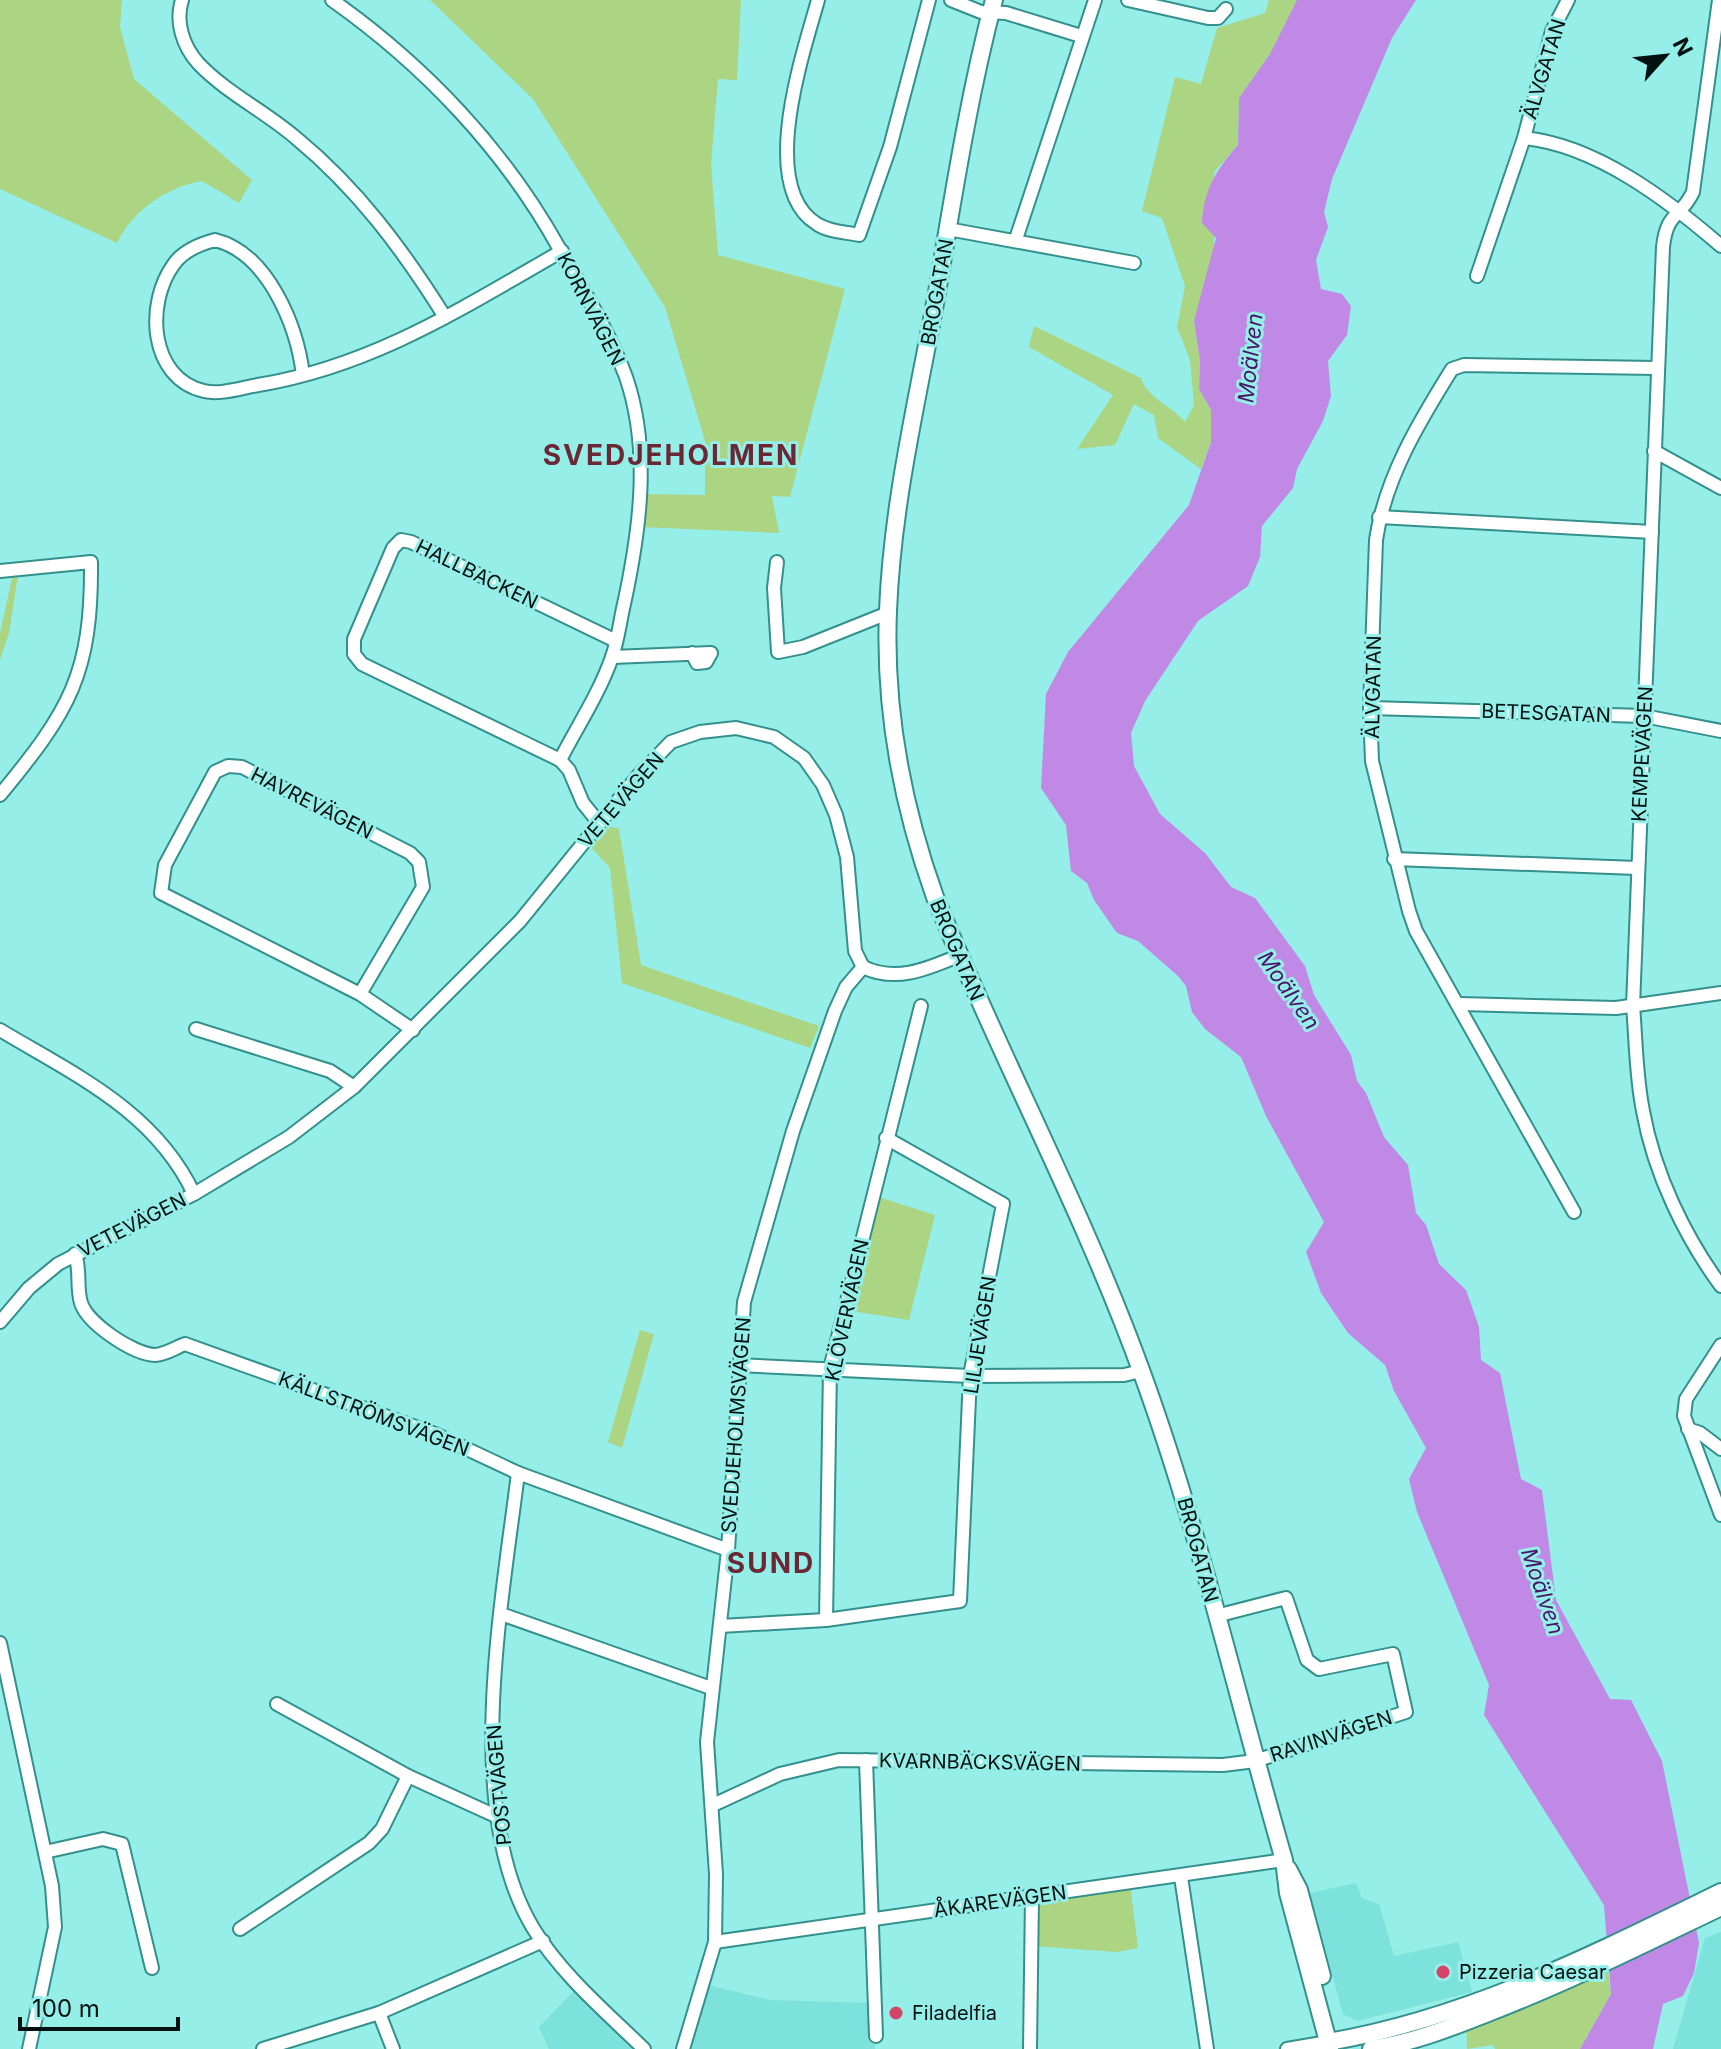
<svg xmlns="http://www.w3.org/2000/svg" width="1721" height="2049" font-family="Inter,sans-serif">
	<style>
		.built { fill: #7de2dc }
		.green { fill: #acd583 }
		.water { fill: #c089e6 }
		.lines { fill: none; stroke-linecap: round; stroke-linejoin: round }
		.minor-casing { stroke: #34908c; stroke-width: 16 }
		.major-casing { stroke: #34908c; stroke-width: 20 }
		.minor { stroke: #fff; stroke-width: 12 }
		.major { stroke: #fff; stroke-width: 16 }
		.poi-dot { fill: #d34466; stroke: #95eee8; stroke-width: 3 }
		.labels { text-anchor: middle; stroke-width: 6; stroke-linejoin: round; paint-order: stroke }
		.street-label { font-size: 20px; fill: #001110; stroke: #95eee8 }
		.poi-label { font-size: 20px; fill: #001110; stroke: #95eee8; text-anchor: start }
		.water-label { font-size: 22px; font-style: italic; fill: #4a1568; stroke: #95eee8 }
		.district-label { font-size: 28px; font-weight: bold; letter-spacing: 2px; fill: #6c2735; stroke: #95eee8 }
	</style>
	<rect width="100%" height="100%" fill="#95eee8"/>
	<!-- built -->
	<g class="built">
		<path d="M1356,1883L1362,1898L1379,1904L1394,1956L1458,1942L1472,1992L1357,2021L1343,2014L1310,1893Z"/>
		<path d="M1721,1932V2049H1673L1705,1938Z"/>
		<path d="M703,1984L770,2000L874,2003L875,2049H683Z"/>
		<path d="M579,1986L644,2049H549L539,2027Z"/>
	</g>
	<!-- green -->
	<g class="green">
		<path d="M0,0H122L120,27L134,79L252,180L239,203L202,181C167,187 133,210 117,243L0,189Z"/>
		<path d="M430,0H741L737,80L718,79L711,164L718,255L845,289L790,497L772,496L779,533L640,527L641,494L705,495V441L665,307L533,99Z"/>
		<path d="M1269,0H1297L1270,54L1239,98L1238,145L1214,172V256L1194,321L1200,361L1199,389L1211,410V441L1201,469L1158,438L1154,415L1134,404L1115,445L1077,449L1113,395L1029,347L1034,326L1141,378C1148,399 1171,405 1185,422L1194,405L1190,360L1177,327L1185,286L1162,218L1142,211L1175,77L1201,84L1217,28L1265,13Z"/>
		<path d="M14,569H19L9,633L0,660V633Z"/>
		<path d="M604,824L619,829L641,965L819,1026L810,1048L622,983L610,868L589,845Z"/>
		<path d="M872,1195L935,1215L909,1320L844,1310Z"/>
		<path d="M640,1330L654,1334L622,1448L608,1442Z"/>
		<path d="M1130,1883L1138,1948L1117,1952L1032,1946V1896Z"/>
		<path d="M1607,1962L1611,1994L1580,2049H1495L1493,2045L1467,2049L1466,2022Z"/>
	</g>
	<!-- water -->
	<path class="water" d="M1297,0H1416L1392,38L1332,179L1324,212L1328,227L1316,260L1321,289L1342,294L1351,306L1347,335L1328,361L1331,396L1323,421L1297,469L1293,488L1262,526L1260,557L1248,586L1198,621L1145,701L1131,733L1134,766L1160,814L1205,853L1231,887L1255,898L1305,966L1314,995L1351,1055L1357,1081L1366,1093L1384,1137L1408,1165L1416,1213L1426,1225L1439,1264L1466,1290L1479,1327L1481,1360L1500,1373L1521,1479L1542,1490L1556,1600L1610,1699L1631,1700L1662,1761L1699,1943L1694,1973L1683,1996L1663,2004L1653,2049H1580L1611,1994L1604,1905L1484,1715L1489,1685L1417,1512L1409,1479L1426,1448L1394,1391L1385,1365L1348,1333L1321,1293L1306,1252L1324,1222L1266,1116L1241,1057L1205,1029L1192,1012L1186,986L1178,976L1138,941L1117,933L1094,900L1087,883L1071,871L1066,825L1041,788L1046,694L1068,652L1189,505L1211,442V410L1199,389L1200,361L1194,321L1216,238L1202,223C1204,189 1216,170 1238,145L1239,98L1270,54Z"/>
	<g class="lines">
		<defs>
			<g id="minor">
				<path d="M182,0C175,22 183,46 198,63C225,92 266,112 296,138C358,189 403,250 445,317"/>
				<path d="M332,0C424,65 504,149 559,248C583,290 609,331 626,377C651,450 640,530 624,604C620,621 618,640 612,657C600,692 577,727 560,760L569,770L583,803L599,823"/>
				<path d="M818,0C803,54 757,187 817,224C829,232 845,232 859,235L890,147L929,0"/>
				<path d="M951,0L981,12L1006,13L1081,36"/>
				<path d="M1128,0L1208,18H1218L1226,9"/>
				<path d="M1719,0L1693,192C1680,219 1667,211 1663,247L1633,1006C1636,1041 1636,1077 1643,1111C1654,1173 1685,1237 1721,1286"/>
				<path d="M1524,138C1596,145 1669,201 1721,246"/>
				<path d="M948,229L1134,263"/>
				<path d="M1016,239L1095,0"/>
				<path d="M1477,276L1524,138L1552,31L1568,0"/>
				<path d="M303,375C297,326 268,253 215,240C200,244 183,251 174,264C145,303 149,378 204,391C220,395 241,388 258,385C373,366 462,308 562,251"/>
				<path d="M1654,451L1721,488"/>
				<path d="M1379,517L1652,532"/>
				<path d="M777,562L774,588L778,652L803,647L888,613"/>
				<path d="M0,571L91,562C92,674 70,710 0,795"/>
				<path d="M612,657L711,653L706,662L697,663L692,653"/>
				<path d="M1370,708L1644,716L1721,731"/>
				<path d="M560,760L362,664L354,654V639L393,548L401,540L411,542L616,641"/>
				<path d="M1394,859L1637,868"/>
				<path d="M360,994L423,887L419,862L410,853L242,767L228,766L215,772L165,865L161,893L360,994L413,1030"/>
				<path d="M1460,1004L1616,1008L1721,993"/>
				<path d="M196,1029L330,1071L354,1087"/>
				<path d="M0,1030C75,1075 155,1111 194,1194"/>
				<path d="M1574,1212L1416,931L1409,911L1372,761L1370,708L1376,540C1385,478 1419,422 1452,369L1464,365L1657,368"/>
				<path d="M75,1254C81,1271 76,1286 81,1303C88,1324 133,1354 155,1355C164,1355 177,1347 185,1344L435,1434L518,1473L728,1550"/>
				<path d="M0,1322L29,1288L58,1264L194,1194L289,1137L354,1087L520,921L637,777L671,742L700,732L736,728L774,737L804,758L823,785L836,815L847,857L855,951L863,967"/>
				<path d="M1721,1345L1686,1399L1684,1416L1721,1515"/>
				<path d="M738,1365L970,1376L1124,1375L1141,1371"/>
				<path d="M1688,1429L1700,1433L1721,1449"/>
				<path d="M518,1473C502,1604 462,1810 533,1928C561,1974 606,2012 644,2049"/>
				<path d="M501,1614L711,1688"/>
				<path d="M826,1620L830,1369L921,1006"/>
				<path d="M720,1626L826,1620L960,1601L970,1376L1003,1204L886,1138"/>
				<path d="M0,1643L52,1886L55,1927L29,2049"/>
				<path d="M277,1704L408,1776L498,1817"/>
				<path d="M866,1760L876,2036"/>
				<path d="M713,1805L780,1774L839,1760L1223,1765L1255,1761L1406,1712L1393,1654L1319,1669L1307,1660L1286,1598L1216,1616"/>
				<path d="M45,1852L103,1839L122,1844L152,1968"/>
				<path d="M1181,1877L1207,2049"/>
				<path d="M240,1929L369,1843L382,1829L408,1776"/>
				<path d="M715,1942L1284,1860"/>
				<path d="M379,2013L393,2049"/>
				<path d="M263,2049L379,2013L543,1941"/>
				<path d="M683,2049L715,1942L716,1874L707,1742L728,1550L744,1302L793,1131L835,1011L846,987L863,967C896,983 927,969 958,956"/>
				<path d="M1030,2049L1032,1896"/>
				<path d="M1287,2049L1328,2042"/>
			</g>
			<g id="major">
				<path d="M994,0C968,98 953,199 936,298C917,401 892,506 888,611C884,708 902,805 935,897C1000,1057 1083,1210 1142,1373C1200,1532 1237,1698 1284,1860L1288,1893L1330,2049"/>
				<path d="M1288,1869L1299,1890L1322,1976"/>
				<path d="M1328,2042C1469,2018 1594,1954 1721,1892"/>
				<path d="M1371,2049C1412,2043 1450,2028 1488,2013C1568,1982 1644,1944 1721,1907"/>
			</g>
		</defs>
		<!-- minor casing -->
		<use href="#minor" class="minor-casing"/>
		<!-- major casing -->
		<use href="#major" class="major-casing"/>
		<!-- minor -->
		<use href="#minor" class="minor"/>
		<!-- major -->
		<use href="#major" class="major"/>
	</g>
	<!-- markers -->
	<g class="poi-dot">
		<circle cx="1443" cy="1972" r="8"/>
		<circle cx="896" cy="2013" r="8"/>
	</g>
	<g class="labels">
		<!-- street labels -->
		<g class="street-label">
			<text transform="translate(1544 69) rotate(-73)" y="7">ÄLVGATAN</text>
			<text transform="translate(937 292) rotate(-80)" y="7">BROGATAN</text>
			<text transform="translate(591 309) rotate(63)" y="7">KORNVÄGEN</text>
			<text transform="translate(477 574) rotate(26)" y="7">HALLBACKEN</text>
			<text transform="translate(1373 687) rotate(-89)" y="7">ÄLVGATAN</text>
			<text transform="translate(1546 713) rotate(2)" y="7">BETESGATAN</text>
			<text transform="translate(1642 754) rotate(-87)" y="7">KEMPEVÄGEN</text>
			<text transform="translate(621 800) rotate(-49)" y="7">VETEVÄGEN</text>
			<text transform="translate(312 803) rotate(27)" y="7">HAVREVÄGEN</text>
			<text transform="translate(957 950) rotate(67)" y="7">BROGATAN</text>
			<text transform="translate(132 1225) rotate(-27)" y="7">VETEVÄGEN</text>
			<text transform="translate(847 1310) rotate(-78)" y="7">KLÖVERVÄGEN</text>
			<text transform="translate(980 1335) rotate(-81)" y="7">LILJEVÄGEN</text>
			<text transform="translate(374 1414) rotate(21)" y="7">KÄLLSTRÖMSVÄGEN</text>
			<text transform="translate(736 1425) rotate(-86)" y="7">SVEDJEHOLMSVÄGEN</text>
			<text transform="translate(1198 1550) rotate(75)" y="7">BROGATAN</text>
			<text transform="translate(1331 1736) rotate(-18)" y="7">RAVINVÄGEN</text>
			<text transform="translate(980 1762) rotate(1)" y="7">KVARNBÄCKSVÄGEN</text>
			<text transform="translate(499 1785) rotate(-95)" y="7">POSTVÄGEN</text>
			<text transform="translate(1000 1901) rotate(-8)" y="7">ÅKAREVÄGEN</text>
		</g>
		<!-- poi labels -->
		<g class="poi-label">
			<text x="1459" y="1979">Pizzeria Caesar</text>
			<text x="912" y="2020">Filadelfia</text>
		</g>
		<!-- water labels -->
		<g class="water-label">
			<text transform="translate(1250 358) rotate(-84)" y="8">Moälven</text>
			<text transform="translate(1289 990) rotate(55)" y="8">Moälven</text>
			<text transform="translate(1543 1591) rotate(71)" y="8">Moälven</text>
		</g>
		<!-- district labels -->
		<g class="district-label">
			<text x="671" y="465">SVEDJEHOLMEN</text>
			<text x="771" y="1573">SUND</text>
		</g>
	</g>
	<!-- north arrow -->
	<g transform="translate(1665 56) rotate(63)" stroke="#95eee8" stroke-width="6" paint-order="stroke">
	<path d="M0-6L14 30L0 20L-14 30Z" fill="#001110"/>
	<text y="-12" font-size="22" font-weight="bold" text-anchor="middle" fill="#001110">N</text>
	</g>
	<!-- scale -->
	<path d="M20 2017v12h158v-12" fill="none" stroke="#001110" stroke-width="4"/>
	<text x="32" y="2017" font-size="24" fill="#001110" stroke="#95eee8" stroke-width="6" paint-order="stroke">100 m</text>
</svg>
